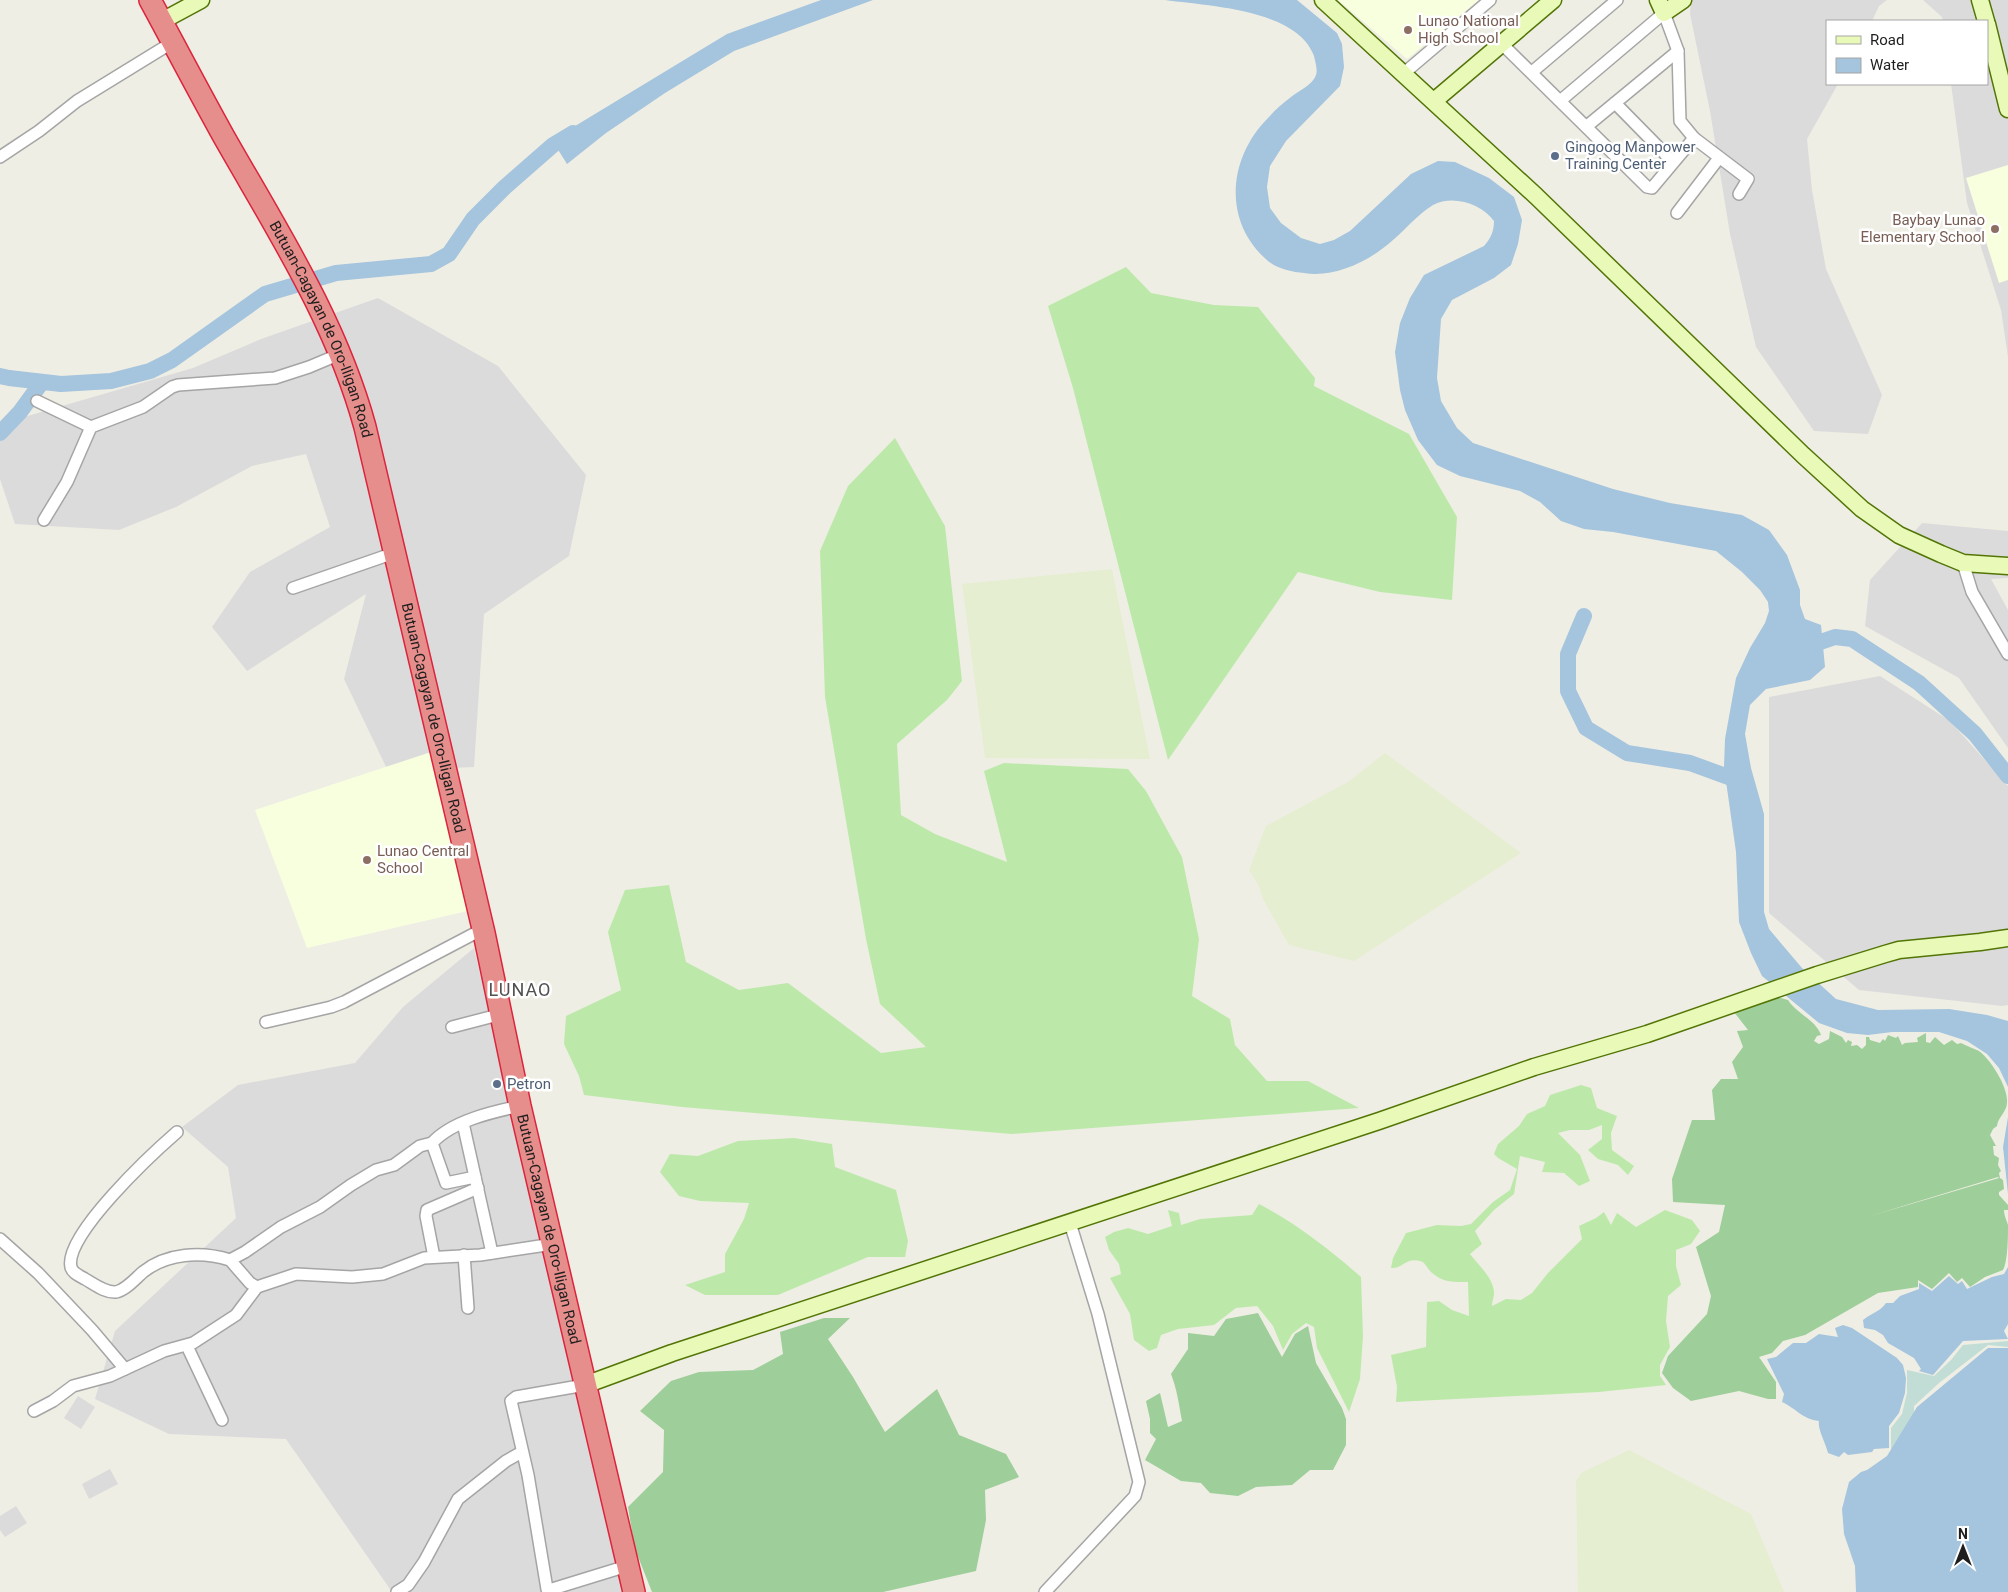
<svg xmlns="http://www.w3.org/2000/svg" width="2008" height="1592" font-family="Roboto,sans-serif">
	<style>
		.residential { fill: #dcdbdb }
		.education { fill: #f8ffde }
		.farmland { fill: #e5eed0 }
		.grass { fill: #bce9aa }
		.forest { fill: #9ece99; fill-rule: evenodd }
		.wetland { fill: #c1ddd6 }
		.water { fill: #a5c4dd }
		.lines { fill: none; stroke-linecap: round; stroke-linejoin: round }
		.river { stroke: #a5c4dd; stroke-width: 16 }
		.street-casing { stroke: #a5a5a5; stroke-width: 14 }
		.secondary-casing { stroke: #527505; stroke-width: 19 }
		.highway-casing { stroke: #da253d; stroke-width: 24 }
		.street { stroke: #fff; stroke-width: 11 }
		.secondary { stroke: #e8f9b8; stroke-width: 16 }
		.highway { stroke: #e68e8c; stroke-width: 21 }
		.education-dot { fill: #8d6e63; stroke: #fff; stroke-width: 2 }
		.service-dot { fill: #5c6f8a; stroke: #fff; stroke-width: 2 }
		.labels { text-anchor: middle; stroke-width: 5; stroke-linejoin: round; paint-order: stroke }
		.education-label { font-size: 15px; fill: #785e54; stroke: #fff; text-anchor: start }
		.service-label { font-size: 15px; fill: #4e5e75; stroke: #fff; text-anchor: start }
		.street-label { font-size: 15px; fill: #1e1e1e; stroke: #fff }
		.quarter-label { font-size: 18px; letter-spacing: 1px; fill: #515151; stroke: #fff }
	</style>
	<rect width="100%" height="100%" fill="#efeee4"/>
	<!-- residential -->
	<g class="residential">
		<path d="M1691,0H1887L1879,6L1872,21H1827V84H1838L1807,139L1812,190L1826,269L1882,395L1868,434L1814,431L1756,347L1730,234L1710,111L1690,14Z"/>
		<path d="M1923,0H2008V357L2001,310L1967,203L1951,84H1987V21H1943L1942,17Z"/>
		<path d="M378,298L498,366L586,475L569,556L484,614L474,767L388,771L344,679L366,594L247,671L212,627L250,572L330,527L306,454L252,466L176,507L119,530L15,524L0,479V424L193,368L261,339Z"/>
		<path d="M1922,523L2008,531V578L1991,579L2008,610V748L1959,678L1865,626L1870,580Z"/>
		<path d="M1880,676L1950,721L2008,786V1005L2002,1006L1859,990L1769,913V697Z"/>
		<path d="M474,948L624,1592H392L286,1439L169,1434L95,1399L115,1331L236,1218L228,1167L182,1127L238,1085L355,1063L403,1007Z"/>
		<path d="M78,1396L95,1407L81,1429L64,1418Z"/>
		<path d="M110,1469L118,1484L89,1499L82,1484Z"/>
		<path d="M16,1506L27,1523L5,1537L0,1530V1516Z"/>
	</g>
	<!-- education -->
	<g class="education">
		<path d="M1338,0H1479L1407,59Z"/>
		<path d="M2008,165V280L1999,283L1966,178Z"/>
		<path d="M431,752L472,910L307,948L255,810Z"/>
	</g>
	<!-- farmland -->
	<g class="farmland">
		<path d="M1112,569L1150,759L985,758L962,584Z"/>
		<path d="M1385,753L1521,853L1354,961L1289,945L1263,899L1259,886L1249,870L1266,826L1348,782Z"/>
		<path d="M1629,1450L1751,1514L1784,1592H1578L1576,1481L1581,1473Z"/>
	</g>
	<!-- grass -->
	<g class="grass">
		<path d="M1126,267L1151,293L1214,305L1258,307L1315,378L1314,386L1409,434L1457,517L1452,600L1380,592L1298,572L1168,760L1073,388L1048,306Z"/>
		<path d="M895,438L945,526L962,681L947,700L897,744L901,815L935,834L1007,862L984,771L1004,763L1128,769L1146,791L1182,857L1199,939L1192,996L1230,1019L1235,1045L1267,1081H1308L1359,1108L1012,1134L682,1107L584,1095L579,1076L564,1044L566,1016L621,990L608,932L625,890L669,885L686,962L739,990L788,983L881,1053L926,1047L880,1004L866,939L825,697L820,551L848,486Z"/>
		<path d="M1581,1085L1591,1088L1597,1108L1617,1116L1611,1133L1612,1150L1634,1166L1628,1175L1618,1165L1598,1159L1588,1150L1602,1139V1125L1589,1130H1570L1558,1133L1580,1155L1590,1181L1579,1186L1564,1173L1542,1172L1545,1162L1520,1156L1514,1194L1494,1210L1475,1231L1482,1244L1470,1254C1479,1266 1495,1279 1494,1295C1493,1299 1492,1303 1492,1306L1506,1299L1521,1300L1532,1293L1548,1273L1582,1239L1579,1226L1596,1218L1604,1212L1611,1225L1617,1213L1636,1227L1665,1210L1692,1220L1700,1231L1691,1244L1676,1250V1266L1681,1285L1668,1296L1666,1321L1670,1347L1660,1365V1376L1666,1385L1599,1392L1396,1402L1397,1387L1391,1355L1426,1347L1427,1302L1439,1301L1452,1310L1469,1316L1468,1282C1453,1282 1443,1283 1431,1272C1427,1268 1425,1262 1420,1261C1406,1257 1402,1269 1391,1268L1393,1258L1406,1233L1437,1225L1461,1226L1471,1224L1493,1202L1510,1190L1517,1169L1498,1158L1494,1154L1498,1144L1519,1126L1527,1114L1545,1106L1550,1095Z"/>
		<path d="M794,1138L832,1144L835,1167L896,1190L908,1241L905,1257H868L778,1295H705L685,1285L725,1272V1254L744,1219L749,1203L700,1201L679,1196L660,1172L670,1154L698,1156L738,1141Z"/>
		<path d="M1259,1204C1297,1224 1329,1249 1361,1277L1363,1336L1360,1379L1349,1412L1317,1348L1314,1327L1306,1323L1292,1334L1283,1350L1273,1326L1257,1306L1236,1308L1214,1325L1178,1329L1161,1335L1157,1348L1149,1351L1134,1340L1130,1314L1110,1278L1121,1274L1119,1264L1109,1250L1105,1237L1114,1232L1128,1228L1148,1234L1172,1226L1168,1210L1179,1213L1181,1225L1200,1219L1252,1215Z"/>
	</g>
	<!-- forest -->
	<g class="forest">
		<path d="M1777,997L1788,1000C1797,1014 1816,1020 1821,1035L1817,1036L1814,1041L1819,1044L1829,1039L1830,1031L1842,1037L1846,1043L1848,1040L1852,1042L1851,1046L1857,1045L1862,1049L1866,1045V1037H1869L1870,1040L1880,1043L1883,1039L1885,1041L1888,1035L1896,1038L1898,1036L1902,1045L1905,1043L1918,1042L1917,1038L1926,1033V1042L1930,1043L1935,1037L1944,1045L1952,1040L1957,1044L1961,1043C1966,1046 1973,1048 1979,1051C1991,1060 2008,1087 2007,1102C2007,1112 1998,1117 1997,1126L1993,1129L1990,1135L1996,1146H1993L1994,1155L1999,1158L1998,1165L2001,1171L1999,1173L2000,1178L2003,1180L2004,1189L1999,1192V1195L2008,1205V1210H2004C2004,1216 2007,1221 2008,1225C2008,1236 2008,1261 2003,1270L1985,1277L1970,1287L1962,1278L1957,1282L1949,1273L1932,1289L1918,1280V1287L1878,1293L1805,1335L1783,1341L1772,1353L1759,1357L1776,1382V1399H1768L1739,1391L1691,1401L1673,1388L1662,1373L1668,1356L1707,1314L1711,1296L1696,1247L1719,1232L1725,1205L1673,1202L1672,1179L1692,1120H1715L1712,1090L1721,1079H1738L1732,1062L1743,1047L1737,1031L1748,1030L1734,1012ZM1998,1177L1999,1178L1867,1217Z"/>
		<path d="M1258,1313L1282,1357L1295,1334L1308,1326L1316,1363L1342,1408L1346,1419V1445L1333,1470H1310L1292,1485L1256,1487L1238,1496L1210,1493L1201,1483L1181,1481L1145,1460L1156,1439L1150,1433V1419L1146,1401L1160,1393L1168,1427L1182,1421C1179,1405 1177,1389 1171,1374L1188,1349V1333L1214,1336L1226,1319Z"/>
		<path d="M824,1318H850L828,1339L853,1377L885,1432L937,1389L959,1435L1006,1454L1019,1477L985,1490L986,1520L976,1571L883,1592H652L635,1549L628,1507L663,1472L664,1430L640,1411L671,1381L699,1372L753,1370L783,1354L780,1332Z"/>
	</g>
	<!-- wetland -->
	<path class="wetland" d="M2008,1341V1347L1988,1345L1939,1383L1914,1406V1418L1891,1451V1428L1902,1414L1907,1393V1370L1934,1376L1951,1360L1963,1345Z"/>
	<!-- water -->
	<g class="water">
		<path d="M821,0H873L734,51L665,93L606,133L567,164L552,140L727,34Z"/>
		<path d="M1165,0H1297L1337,33L1342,44L1344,67L1340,86L1286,141L1270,166L1267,187L1270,208L1281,223L1301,238L1320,244L1334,240L1350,231L1411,174L1438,161L1455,162L1489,178L1514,197L1522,220L1518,244L1511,265L1494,278L1452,300L1441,319L1437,378L1441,401L1457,428L1473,443L1613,489L1670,503L1742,515L1769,530L1787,555L1800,590V605L1805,619L1821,625L1825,667L1810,680L1766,689L1750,705L1745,734L1751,768L1764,814V912L1769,929L1802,968L1836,999L1878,1010L1949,1009L1987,1015L2008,1021V1087L1999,1068L1987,1054L1967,1041L1939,1032H1892L1868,1035L1847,1033L1819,1023L1762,976L1751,953L1739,922L1736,852L1724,767L1725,739L1736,678L1750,648L1765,623L1769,611L1768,602L1760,590L1742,572L1716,551L1613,532L1584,529L1561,521L1540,502L1520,491L1460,476L1437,465L1418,440L1405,410L1400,390L1395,352L1400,323L1410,298L1424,275L1484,246C1491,238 1494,231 1494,221C1482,204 1453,194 1433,205C1418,214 1406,229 1393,240C1370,261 1335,278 1304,273C1292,272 1278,269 1268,261C1222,222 1228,158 1268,118C1275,110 1283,103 1291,97C1298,91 1313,85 1316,75C1318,70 1315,61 1314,56C1297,9 1208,6 1165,0Z"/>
		<path d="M2008,1117V1194L2003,1147Z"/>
		<path d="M2008,1267V1324L2004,1331L2008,1339L1963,1341L1933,1375L1919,1371L1921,1369L1914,1358L1888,1343L1883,1335L1875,1330L1864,1328L1863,1320C1871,1313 1880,1312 1886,1303H1893L1900,1296L1919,1289V1283L1932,1291L1949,1276L1958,1284L1962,1281L1967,1289L1992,1277L2004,1274Z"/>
		<path d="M1843,1325L1852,1328L1897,1358L1903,1365L1906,1378L1905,1393L1899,1413L1889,1426V1448L1874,1449L1872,1452L1848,1455L1844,1452L1839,1457L1828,1453C1826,1444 1817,1428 1819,1421C1802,1419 1797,1409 1782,1402L1784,1394L1767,1359L1776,1357L1793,1343H1806L1819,1334L1838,1337L1835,1328Z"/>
		<path d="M1988,1348H2008V1592H1856L1855,1566L1844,1534L1843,1521L1842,1509L1849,1482L1861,1472L1867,1470L1887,1456L1917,1407Z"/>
	</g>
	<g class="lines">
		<!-- river -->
		<g class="river">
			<path d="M0,376L9,378L61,384L111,381L150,371L172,360L265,294L336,273L431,264L449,254L473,219L505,187L553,145L573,133"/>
			<path d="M0,433L20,412L42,382"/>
			<path d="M1584,616L1568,654V691L1586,728L1627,753L1690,763L1742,782L1743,785"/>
			<path d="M1803,648L1835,637L1852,639L1919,683L1975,734L2008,776"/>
		</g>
		<defs>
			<g id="street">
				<path d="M1502,44L1647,187L1652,188L1694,138L1680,121L1678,51L1664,13L1560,101"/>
				<path d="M1532,72L1617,0"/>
				<path d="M1403,74L1490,0"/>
				<path d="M1615,103L1673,162"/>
				<path d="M1587,126L1678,51"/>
				<path d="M1694,138L1748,179L1739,194"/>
				<path d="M0,157L39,131L77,101L173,42"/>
				<path d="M1677,213L1719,158"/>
				<path d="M37,401L91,427"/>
				<path d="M44,520L67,482L91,427L143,407L172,387L178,385L275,378L309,367L340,354"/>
				<path d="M1963,563L1972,592L2008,654"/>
				<path d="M293,588L394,553"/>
				<path d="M266,1022L331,1007L344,1002L483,929"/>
				<path d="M452,1027L502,1014"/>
				<path d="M463,1123L492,1253"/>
				<path d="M177,1132C154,1152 63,1236 71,1267C72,1273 80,1276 85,1279C94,1284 105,1293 116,1292C126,1290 135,1279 143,1272C167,1253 201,1251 230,1260L250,1283L257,1287L296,1274L352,1277L383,1274L424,1258L480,1255L553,1244"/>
				<path d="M475,1177L446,1183L432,1143C452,1121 492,1112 520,1106"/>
				<path d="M0,1239L38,1273L92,1330L125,1369"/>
				<path d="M464,1255L468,1308"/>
				<path d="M434,1257L426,1216L427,1210L478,1188"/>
				<path d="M230,1260L245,1252L281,1227L320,1207L351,1185L376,1170L394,1165L420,1146L432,1143"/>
				<path d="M187,1346L222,1420"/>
				<path d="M585,1385L516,1397L511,1401L528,1475L547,1589L549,1590L627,1566"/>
				<path d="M34,1411L53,1401L73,1386L110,1376L164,1351L193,1343L236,1315L257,1287"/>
				<path d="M397,1592L408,1585L424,1562L458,1499L506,1461L522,1452"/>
				<path d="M1045,1592L1135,1496L1139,1482L1098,1314L1070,1223"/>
			</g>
			<g id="secondary">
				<path d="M1323,0L1536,196L1803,455L1862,509L1899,535L1941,554L1963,563L2008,566"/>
				<path d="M1658,0L1664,13L1683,0"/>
				<path d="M1980,0L1986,21"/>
				<path d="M162,21L201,0"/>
				<path d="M1987,24L2008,109"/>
				<path d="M1434,101L1553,0"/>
				<path d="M585,1385L672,1353L1379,1121L1534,1067L1647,1034L1817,975L1885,954L1899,950L1980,942L2008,938"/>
			</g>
			<g id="highway">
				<path id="s1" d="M150,0C175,46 199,92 224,137C278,232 336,321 365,427L484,933L520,1106L634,1592"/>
			</g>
		</defs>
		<!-- street casing -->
		<use href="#street" class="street-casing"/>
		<!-- secondary casing -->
		<use href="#secondary" class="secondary-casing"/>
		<!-- highway casing -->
		<use href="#highway" class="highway-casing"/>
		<!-- street -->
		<use href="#street" class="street"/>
		<!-- secondary -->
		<use href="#secondary" class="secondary"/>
		<!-- highway -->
		<use href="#highway" class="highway"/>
	</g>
	<!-- markers -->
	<g class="education-dot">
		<circle cx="1408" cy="30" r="5"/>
		<circle cx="1995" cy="229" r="5"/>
		<circle cx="367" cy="860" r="5"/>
	</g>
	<g class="service-dot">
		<circle cx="1555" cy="156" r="5"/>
		<circle cx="497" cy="1084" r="5"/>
	</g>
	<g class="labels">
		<!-- education labels -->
		<g class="education-label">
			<text x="1418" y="26">Lunao National<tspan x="1418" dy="17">High School</tspan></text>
			<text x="1985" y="225" text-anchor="end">Baybay Lunao<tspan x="1985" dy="17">Elementary School</tspan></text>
			<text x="377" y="856">Lunao Central<tspan x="377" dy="17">School</tspan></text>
		</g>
		<!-- service labels -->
		<g class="service-label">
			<text x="1565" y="152">Gingoog Manpower<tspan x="1565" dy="17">Training Center</tspan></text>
			<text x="507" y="1089">Petron</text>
		</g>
		<!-- street labels -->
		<g class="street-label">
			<text dy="5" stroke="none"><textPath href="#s1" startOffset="372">Butuan-Cagayan de Oro-Iligan Road</textPath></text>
			<text dy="5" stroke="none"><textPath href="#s1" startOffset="778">Butuan-Cagayan de Oro-Iligan Road</textPath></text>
			<text dy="5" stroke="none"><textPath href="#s1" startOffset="1302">Butuan-Cagayan de Oro-Iligan Road</textPath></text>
		</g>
		<!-- quarter labels -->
		<g class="quarter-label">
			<text x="520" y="996">LUNAO</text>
		</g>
	</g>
	<!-- legend -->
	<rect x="1826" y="20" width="162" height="65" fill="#ffffff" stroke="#a5a5a5"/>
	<rect x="1836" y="36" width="25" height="8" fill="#e8f9b8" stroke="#a5a5a5"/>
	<text x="1870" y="45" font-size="15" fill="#1e1e1e">Road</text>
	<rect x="1836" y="58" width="25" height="15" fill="#a5c4dd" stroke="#a5a5a5"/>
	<text x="1870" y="70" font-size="15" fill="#1e1e1e">Water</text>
	<!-- north arrow -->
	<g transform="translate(1963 1547)" stroke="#ffffff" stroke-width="4" paint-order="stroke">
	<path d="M0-4L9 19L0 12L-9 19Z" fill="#1e1e1e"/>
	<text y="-8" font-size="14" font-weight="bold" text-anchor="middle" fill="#1e1e1e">N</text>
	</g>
</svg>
